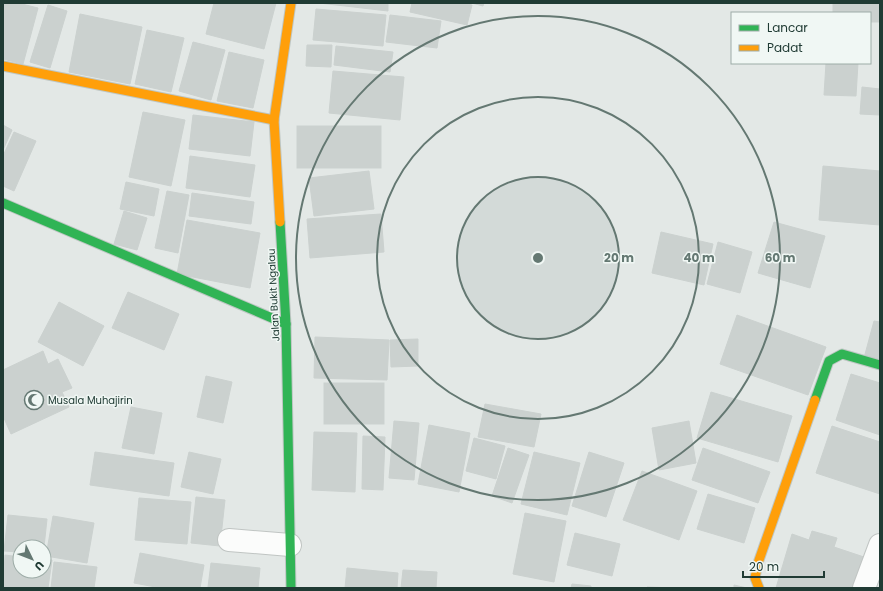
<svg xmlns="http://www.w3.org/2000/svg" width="883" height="591" font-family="Poppins,sans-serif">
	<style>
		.building { fill: #cbd1cf; stroke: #cbd1cf }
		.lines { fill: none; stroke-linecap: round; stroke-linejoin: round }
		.street-casing { stroke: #c0c5c3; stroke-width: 24 }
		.fast-casing { stroke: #bec6c3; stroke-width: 11 }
		.slow-casing { stroke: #bec6c3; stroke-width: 11 }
		.street { stroke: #fbfcfb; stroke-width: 22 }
		.fast { stroke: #30b455; stroke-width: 9 }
		.slow { stroke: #ff9f0a; stroke-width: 9 }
		.ring { fill: none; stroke: #647872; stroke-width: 2 }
		.labels { text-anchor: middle; stroke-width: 3; stroke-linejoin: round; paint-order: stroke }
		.street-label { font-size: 10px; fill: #203b34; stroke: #f0f7f4 }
		.poi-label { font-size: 10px; fill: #203b34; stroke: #f0f7f4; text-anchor: start }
		.centre { fill: #647872; stroke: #f0f7f4; stroke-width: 2 }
		.ring-label { font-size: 12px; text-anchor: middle; font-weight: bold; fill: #647872; stroke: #f0f7f4; stroke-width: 3; stroke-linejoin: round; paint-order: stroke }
	</style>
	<rect width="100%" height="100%" fill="#e3e8e6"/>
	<!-- building -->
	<g class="building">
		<path d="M3,3H18L38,8L23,64L3,59Z"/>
		<path d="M214,3H276L264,49L206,34Z"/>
		<path d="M319,3H388V11Z"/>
		<path d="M412,3H463L472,5L467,25L410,12Z"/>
		<path d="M472,3H484L483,6Z"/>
		<path d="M833,3H880V22H870V13H833Z"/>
		<path d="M48,5L67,11L50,68L30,62Z"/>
		<path d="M316,9L386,15L383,46L313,40Z"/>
		<path d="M80,14L142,27L130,84L69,72Z"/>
		<path d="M390,15L441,21L437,48L386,42Z"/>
		<path d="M147,30L184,38L171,92L135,84Z"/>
		<path d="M193,42L225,50L211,100L179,91Z"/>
		<path d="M307,45H332L331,67L306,66Z"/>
		<path d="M336,46L393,52L390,72L334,65Z"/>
		<path d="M229,52L264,60L253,108L217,101Z"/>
		<path d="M826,63H858L856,96L824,95Z"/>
		<path d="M333,71L404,77L400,120L329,113Z"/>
		<path d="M862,87L880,89V115L860,114Z"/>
		<path d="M143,112L185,120L171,186L129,177Z"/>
		<path d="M193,115L254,122L250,156L189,149Z"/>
		<path d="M3,125L12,130L3,150Z"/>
		<rect x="297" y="126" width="84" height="42"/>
		<path d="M14,132L36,141L14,191L3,186V156Z"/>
		<path d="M190,156L255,165L250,197L186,188Z"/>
		<path d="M823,166L880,171V225L819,220Z"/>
		<path d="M369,171L374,209L314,216L309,178Z"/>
		<path d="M126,182L159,189L154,216L120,209Z"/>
		<path d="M167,191L189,195L178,253L155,248Z"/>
		<path d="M192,193L254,202L251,224L189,216Z"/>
		<path d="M124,211L147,218L137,250L114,244Z"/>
		<path d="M381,214L384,252L310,258L307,219Z"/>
		<path d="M187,220L260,233L250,288L177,274Z"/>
		<path d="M774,222L825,236L810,288L758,273Z"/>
		<path d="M661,232L713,244L704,285L652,273Z"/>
		<path d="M718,242L752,252L740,293L707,284Z"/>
		<path d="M128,292L179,314L164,350L112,328Z"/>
		<path d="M59,302L104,326L83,366L38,342Z"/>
		<path d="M737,315L826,347L808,395L720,364Z"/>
		<path d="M874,321L880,322V362L864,358Z"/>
		<path d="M315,337L389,340L387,380L314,378Z"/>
		<path d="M418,339V366L391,367L390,340Z"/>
		<path d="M43,351L48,364L58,359L72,388L62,392L69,407L11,434L3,416V370Z"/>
		<path d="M851,374L880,383V435L836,420Z"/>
		<path d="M206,376L232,382L223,423L197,417Z"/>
		<rect x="324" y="383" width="60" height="41"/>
		<path d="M711,392L792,416L778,462L697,438Z"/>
		<path d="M485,404L541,414L534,447L478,437Z"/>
		<path d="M131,407L162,413L154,454L122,448Z"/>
		<path d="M394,421L419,423L414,480L389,478Z"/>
		<path d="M689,421L696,463L659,470L652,428Z"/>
		<path d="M429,425L470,433L459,492L418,484Z"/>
		<path d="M832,426L880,442V494L816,473Z"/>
		<path d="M314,432L357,433L355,492L312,490Z"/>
		<path d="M363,436L385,437L383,490L362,489Z"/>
		<path d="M474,438L505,446L496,479L466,471Z"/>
		<path d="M508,448L529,455L512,503L492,496Z"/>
		<path d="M703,448L770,472L758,503L692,480Z"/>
		<path d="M95,452L174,463L169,496L90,485Z"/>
		<path d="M189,452L221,459L213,494L181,487Z"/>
		<path d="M534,452L580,463L567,515L521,504Z"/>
		<path d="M589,452L624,463L606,517L572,506Z"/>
		<path d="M642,471L697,491L679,540L623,520Z"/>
		<path d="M708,494L755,508L744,543L697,529Z"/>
		<path d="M196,497L225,500L220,546L191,543Z"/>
		<path d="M139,498L191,502L187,544L135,540Z"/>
		<path d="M525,513L566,521L554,582L513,574Z"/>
		<path d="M8,515L47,519L44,547H20V552L4,551Z"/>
		<path d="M53,516L94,523L87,563L46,556Z"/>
		<path d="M812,531L837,538L834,547L864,557L854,588H776L792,534L809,540Z"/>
		<path d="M575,533L620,544L612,576L567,565Z"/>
		<path d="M140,553L204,565L200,588H161L134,583Z"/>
		<path d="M5,555L20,557V571H44V559L52,560L48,588H3Z"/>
		<path d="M54,562L97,567L94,588H51Z"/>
		<path d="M211,563L260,568L258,588L208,587Z"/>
		<path d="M347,568L398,573L397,588H345Z"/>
		<path d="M403,570L437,572L436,588H401Z"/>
		<path d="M572,584L591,586V588H571Z"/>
		<path d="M734,585L747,588H734Z"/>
		<path d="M647,587L676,588H647Z"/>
	</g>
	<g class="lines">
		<defs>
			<g id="street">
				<path d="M229,540L290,545"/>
				<path d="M864,588L880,545"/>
			</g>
			<g id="fast">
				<path d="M3,203L286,324"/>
				<path d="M280,222L286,324L291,588"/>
				<path d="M815,400L829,361L842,354L880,365"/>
			</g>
			<g id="slow">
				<path d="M3,66L274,120"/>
				<path d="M280,222L274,120L291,3"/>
				<path d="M759,588L755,578L758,563L815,400"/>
			</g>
		</defs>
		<!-- street casing -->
		<use href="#street" class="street-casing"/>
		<!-- fast casing -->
		<use href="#fast" class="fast-casing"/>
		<!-- slow casing -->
		<use href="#slow" class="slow-casing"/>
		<!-- street -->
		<use href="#street" class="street"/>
		<!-- fast -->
		<use href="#fast" class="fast"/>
		<!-- slow -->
		<use href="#slow" class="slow"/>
	</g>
	<!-- distance rings -->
	<circle cx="538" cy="258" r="81" fill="#647872" fill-opacity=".12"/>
	<g class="ring">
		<circle cx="538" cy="258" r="81"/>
		<circle cx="538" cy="258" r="161"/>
		<circle cx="538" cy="258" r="242"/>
	</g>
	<!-- icons -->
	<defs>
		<symbol id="mosque-ring" viewBox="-11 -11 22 22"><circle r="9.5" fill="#f0f7f4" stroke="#647872" stroke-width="1.5"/><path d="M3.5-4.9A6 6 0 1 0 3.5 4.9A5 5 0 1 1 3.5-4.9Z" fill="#647872"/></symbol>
	</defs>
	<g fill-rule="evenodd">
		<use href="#mosque-ring" x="23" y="389" width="22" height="22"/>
	</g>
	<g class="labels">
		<!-- street labels -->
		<g class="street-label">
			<text transform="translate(273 295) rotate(-93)" y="4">Jalan Bukit Ngalau</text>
		</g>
		<!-- poi labels -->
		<g class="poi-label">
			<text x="48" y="404">Musala Muhajirin</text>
		</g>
	</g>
	<circle cx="538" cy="258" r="6" class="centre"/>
	<g class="ring-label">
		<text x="619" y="262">20 m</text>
		<text x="699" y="262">40 m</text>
		<text x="780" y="262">60 m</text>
	</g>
	<!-- border -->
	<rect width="883" height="591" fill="none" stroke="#203b34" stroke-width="8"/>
	<!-- legend -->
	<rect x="731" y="12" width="140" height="52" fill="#f0f7f4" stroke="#9daca7"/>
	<rect x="739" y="25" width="20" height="6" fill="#30b455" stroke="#9daca7"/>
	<text x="767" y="32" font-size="12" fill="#203b34">Lancar</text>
	<rect x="739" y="45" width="20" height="6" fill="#ff9f0a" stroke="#9daca7"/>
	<text x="767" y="52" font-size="12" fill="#203b34">Padat</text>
	<!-- north arrow -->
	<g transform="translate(32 559) rotate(133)"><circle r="19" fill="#f0f7f4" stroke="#9daca7"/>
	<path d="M0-3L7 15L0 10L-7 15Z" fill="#647872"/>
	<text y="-6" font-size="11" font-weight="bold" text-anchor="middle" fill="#203b34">U</text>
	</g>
	<!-- scale -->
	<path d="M743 571v6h81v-6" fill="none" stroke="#203b34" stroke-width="2"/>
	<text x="749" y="571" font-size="12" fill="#203b34" stroke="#f0f7f4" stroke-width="3" paint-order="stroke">20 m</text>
</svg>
